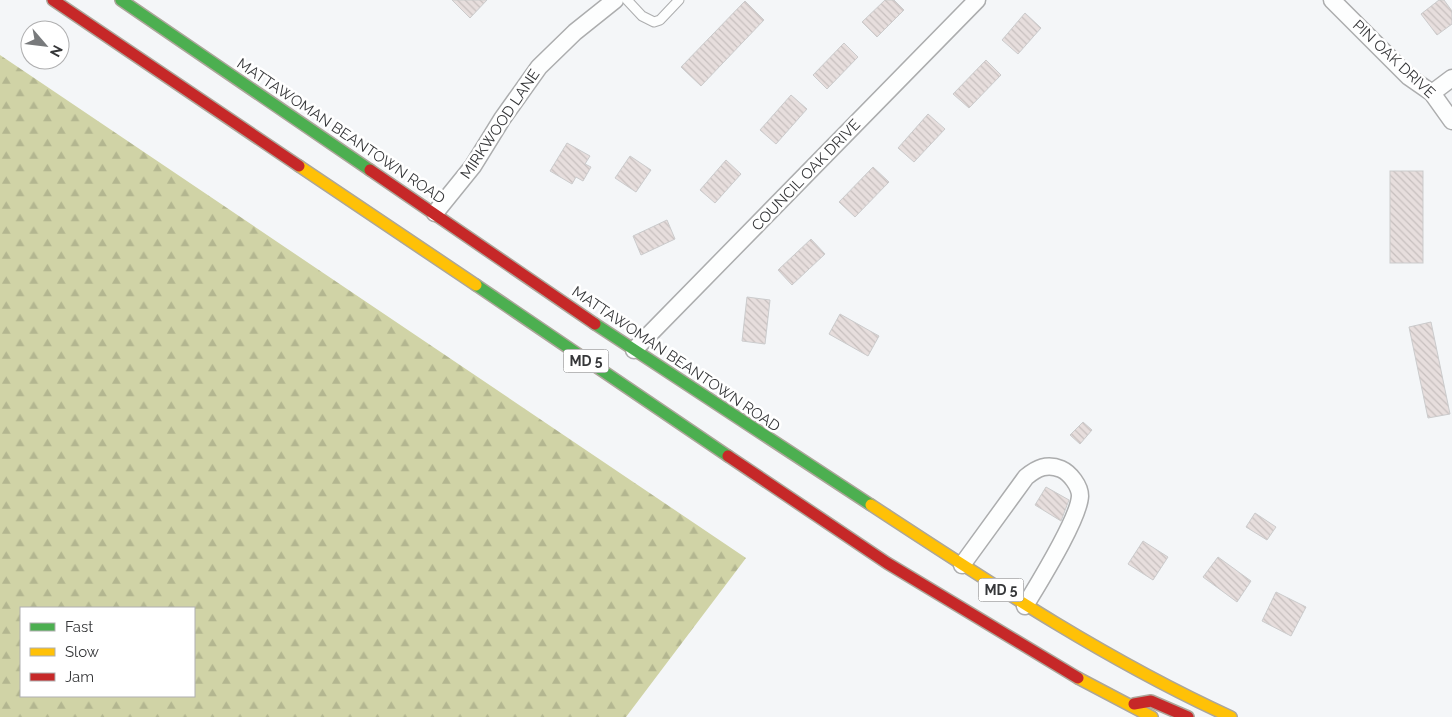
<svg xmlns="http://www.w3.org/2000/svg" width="1452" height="717" font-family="Raleway,sans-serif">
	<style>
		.forest { fill: url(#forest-firs); fill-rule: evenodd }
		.building { fill: url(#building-back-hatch); stroke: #cbcbcc }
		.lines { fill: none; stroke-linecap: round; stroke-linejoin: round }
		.lane-casing { stroke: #acadae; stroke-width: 11 }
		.street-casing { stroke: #acadae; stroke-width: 19 }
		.fast-casing { stroke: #aca69a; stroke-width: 14 }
		.slow-casing { stroke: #aca69a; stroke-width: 14 }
		.jam-casing { stroke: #aca69a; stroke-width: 14 }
		.lane { stroke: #fdfefe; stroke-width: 9 }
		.street { stroke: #fdfefe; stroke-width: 16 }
		.fast { stroke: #4caf50; stroke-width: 11 }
		.slow { stroke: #ffc107; stroke-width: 11 }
		.jam { stroke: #c62828; stroke-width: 11 }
		.labels { text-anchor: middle; stroke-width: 5; stroke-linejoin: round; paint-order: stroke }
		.shield { fill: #fff; stroke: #727374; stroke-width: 1 }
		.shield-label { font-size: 14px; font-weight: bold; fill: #363739 }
		.street-label { font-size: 15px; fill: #363739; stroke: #fff }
	</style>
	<defs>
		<pattern id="forest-firs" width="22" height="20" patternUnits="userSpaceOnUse" patternTransform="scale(1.25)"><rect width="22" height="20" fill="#d0d3a6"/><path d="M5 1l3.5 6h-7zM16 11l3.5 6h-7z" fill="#b3b690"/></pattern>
		<pattern id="building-back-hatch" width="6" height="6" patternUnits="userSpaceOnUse" patternTransform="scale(1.25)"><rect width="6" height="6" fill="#e7dedd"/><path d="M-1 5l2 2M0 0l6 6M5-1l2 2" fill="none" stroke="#c7bfbe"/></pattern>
	</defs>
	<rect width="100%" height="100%" fill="#f4f6f8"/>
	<!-- forest -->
	<path class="forest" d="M0,55L746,558L626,717H0ZM21,608H194V696H21Z"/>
	<!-- building -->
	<g class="building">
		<path d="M452,0H487L470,18Z"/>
		<path d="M885,0H894L904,10L877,37L862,22Z"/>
		<path d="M1439,0H1444L1452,11V24L1437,35L1421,14Z"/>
		<path d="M745,1L764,20L701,86L681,67Z"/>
		<path d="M1025,13L1041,28L1018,54L1002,40Z"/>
		<path d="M844,43L858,57L827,89L813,75Z"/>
		<path d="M986,60L1001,75L969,108L953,94Z"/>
		<path d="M791,95L807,109L776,144L760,130Z"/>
		<path d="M928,114L945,129L914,162L898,148Z"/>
		<path d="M567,143L590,156L585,164L591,167L583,181L576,177L572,184L550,171Z"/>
		<path d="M630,156L651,170L636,192L615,178Z"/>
		<path d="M726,160L741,174L715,203L700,190Z"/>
		<path d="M873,167L889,182L855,217L839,202Z"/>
		<rect x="1390" y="171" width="33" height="92"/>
		<path d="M667,220L675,239L641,255L633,236Z"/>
		<path d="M811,239L825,254L792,285L778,270Z"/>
		<path d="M747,297L770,300L765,344L742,341Z"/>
		<path d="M840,314L879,336L868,356L829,334Z"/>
		<path d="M1431,322L1450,414L1428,418L1409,327Z"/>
		<path d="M1083,422L1092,430L1080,444L1070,435Z"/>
		<path d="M1046,487L1069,500L1061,521L1035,505Z"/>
		<path d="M1255,513L1276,527L1267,540L1246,527Z"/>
		<path d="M1143,541L1168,557L1153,580L1128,564Z"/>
		<path d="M1218,557L1251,581L1237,602L1203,577Z"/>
		<path d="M1276,592L1306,607L1291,636L1262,621Z"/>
	</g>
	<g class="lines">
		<defs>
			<path id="lane" d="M627,0L642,16L654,22L660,20L679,0"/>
			<g id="street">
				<path d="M1332,0L1409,77L1432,93L1452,121"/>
				<path d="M1432,93L1452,78"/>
				<path d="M435,213L473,166L502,119L539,67L575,32L615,0"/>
				<path d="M634,350L977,0"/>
				<path d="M962,565L1026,477C1037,468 1047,463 1061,469C1070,473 1080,486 1080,496C1079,519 1038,584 1025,606"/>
			</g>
			<g id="fast">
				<path d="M121,0L370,170"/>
				<path d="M476,285L728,456"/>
				<path d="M595,324L871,505"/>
			</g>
			<g id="slow">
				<path d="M299,166L476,285"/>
				<path d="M871,505C987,581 1104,659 1231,717"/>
				<path d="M1078,678L1152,717"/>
			</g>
			<g id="jam">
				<path d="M53,0L299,166"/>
				<path d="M370,170L595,324"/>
				<path d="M728,456L887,563L1078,678"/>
				<path d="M1134,704L1151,701L1188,717"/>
			</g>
		</defs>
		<!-- lane casing -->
		<use href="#lane" class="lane-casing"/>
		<!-- street casing -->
		<use href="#street" class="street-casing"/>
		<!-- fast casing -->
		<use href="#fast" class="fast-casing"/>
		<!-- slow casing -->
		<use href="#slow" class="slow-casing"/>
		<!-- jam casing -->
		<use href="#jam" class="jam-casing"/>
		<!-- lane -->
		<use href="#lane" class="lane"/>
		<!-- street -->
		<use href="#street" class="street"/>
		<!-- fast -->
		<use href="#fast" class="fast"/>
		<!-- slow -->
		<use href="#slow" class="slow"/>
		<!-- jam -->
		<use href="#jam" class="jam"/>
	</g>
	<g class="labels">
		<!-- shield labels -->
		<g class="shield">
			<rect x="563.5" y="349.5" width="45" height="23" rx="4"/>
			<rect x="978.5" y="578.5" width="45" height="23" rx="4"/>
		</g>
		<g class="shield-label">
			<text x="586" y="366">MD 5</text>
			<text x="1001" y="595">MD 5</text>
		</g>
		<!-- street labels -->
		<g class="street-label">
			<text transform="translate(1394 59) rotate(43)" y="5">PIN OAK DRIVE</text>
			<text transform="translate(500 124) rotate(-56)" y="5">MIRKWOOD LANE</text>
			<text transform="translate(341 131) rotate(34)" y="5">MATTAWOMAN BEANTOWN ROAD</text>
			<text transform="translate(806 175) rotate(-46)" y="5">COUNCIL OAK DRIVE</text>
			<text transform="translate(676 359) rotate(34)" y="5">MATTAWOMAN BEANTOWN ROAD</text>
		</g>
	</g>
	<!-- legend -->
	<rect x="20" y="607" width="175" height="90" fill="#ffffff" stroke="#afafb0"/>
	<rect x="30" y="623" width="25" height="8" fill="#4caf50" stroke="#afafb0"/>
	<text x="65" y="632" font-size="15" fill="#363739">Fast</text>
	<rect x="30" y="648" width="25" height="8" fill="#ffc107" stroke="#afafb0"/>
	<text x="65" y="657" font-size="15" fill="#363739">Slow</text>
	<rect x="30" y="673" width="25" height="8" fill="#c62828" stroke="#afafb0"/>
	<text x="65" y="682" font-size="15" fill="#363739">Jam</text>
	<!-- north arrow -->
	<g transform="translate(45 45) rotate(118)"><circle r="24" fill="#ffffff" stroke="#afafb0"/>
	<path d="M0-4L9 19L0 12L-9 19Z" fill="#787a7c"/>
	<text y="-8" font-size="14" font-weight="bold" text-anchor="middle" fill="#363739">N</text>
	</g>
</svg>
